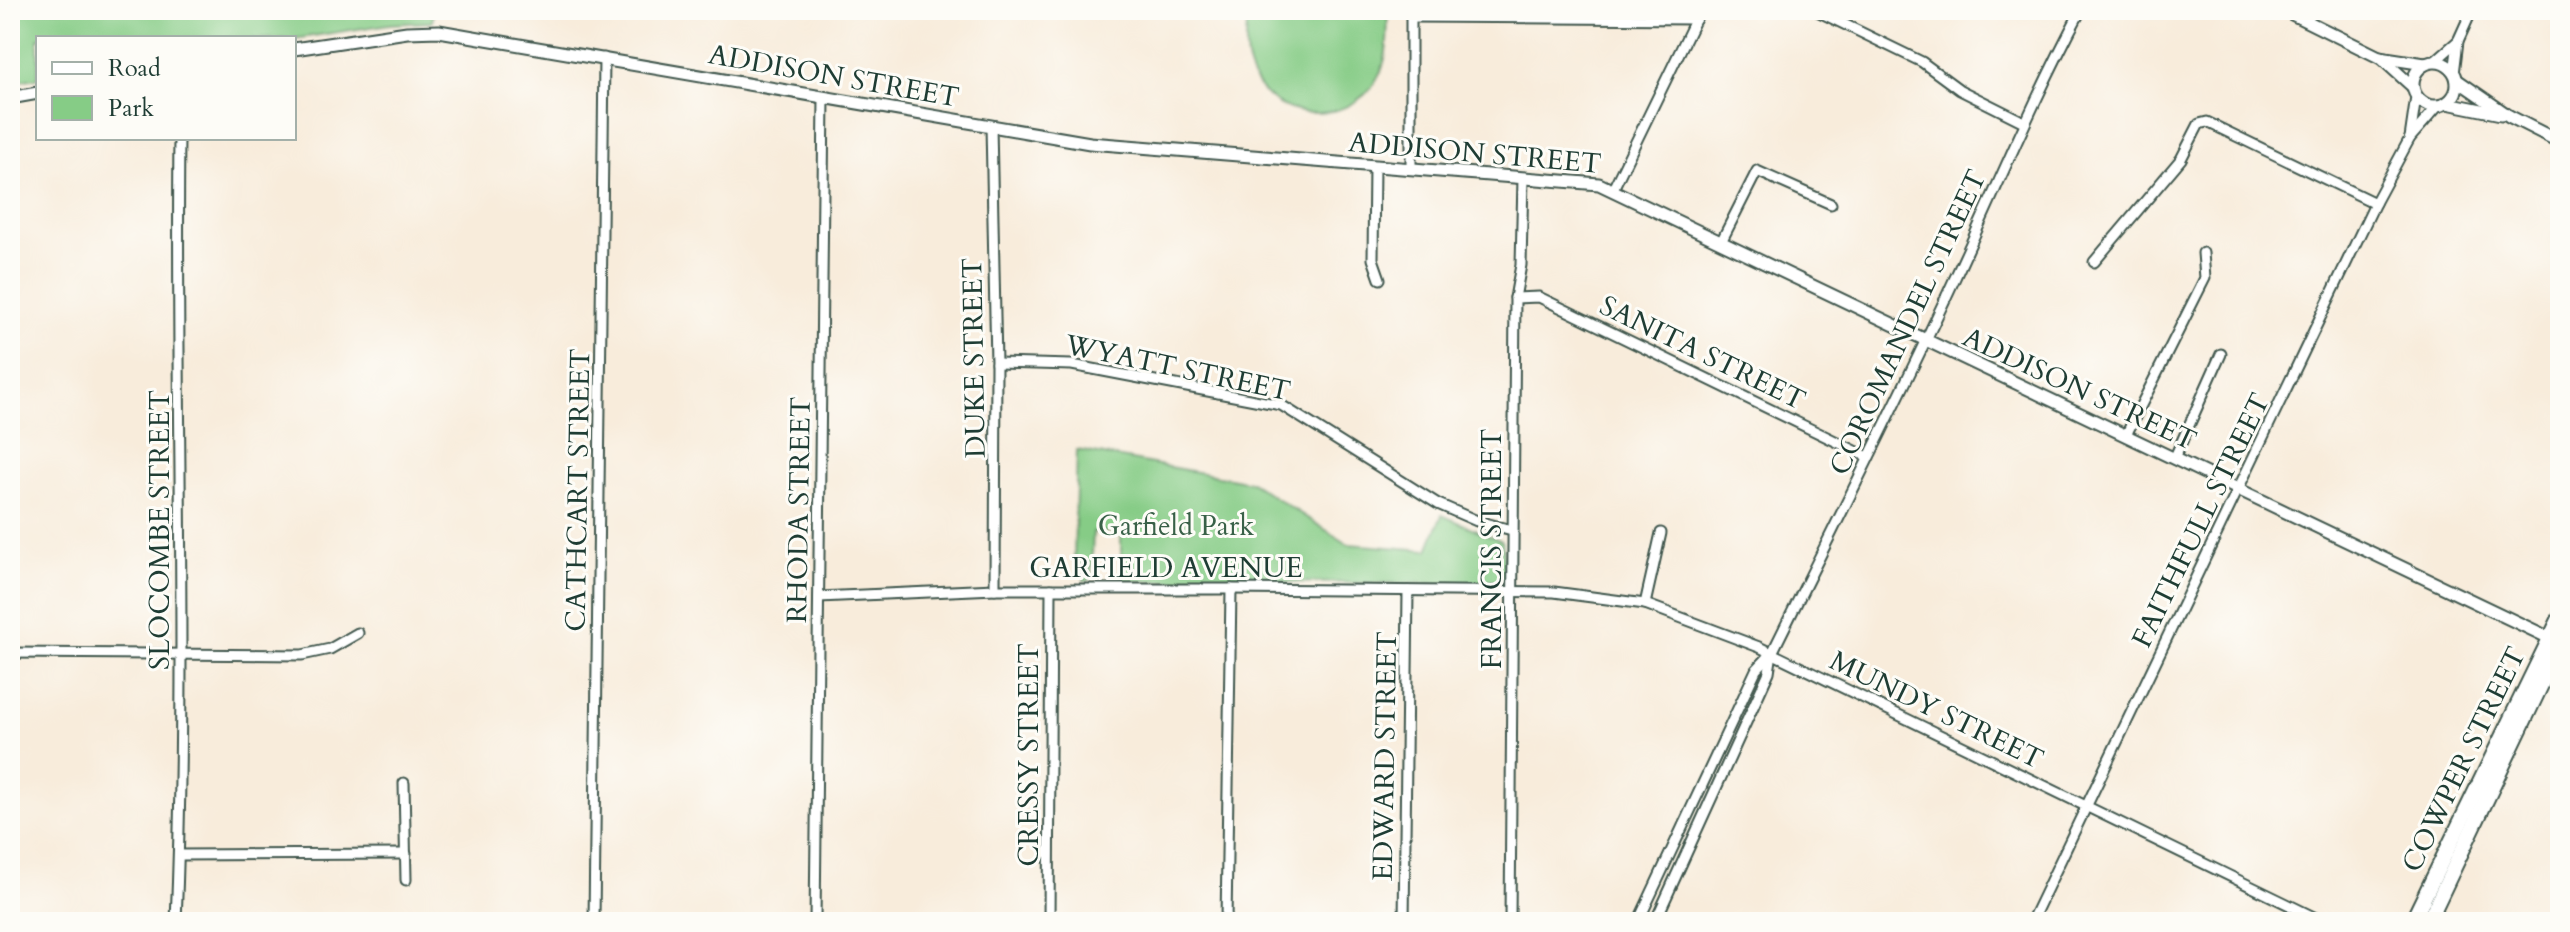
<svg xmlns="http://www.w3.org/2000/svg" width="2570" height="932" font-family="Cardo,serif">
	<style>
		.green { fill: #86cc86; stroke: #52845d; stroke-width: 2 }
		.lines { fill: none; stroke-linecap: round; stroke-linejoin: round }
		.minor-casing { stroke: #40574d; stroke-width: 13 }
		.tertiary-casing { stroke: #40574d; stroke-width: 15 }
		.primary-casing { stroke: #40574d; stroke-width: 18 }
		.minor { stroke: #fff; stroke-width: 9 }
		.tertiary { stroke: #fff; stroke-width: 11 }
		.primary { stroke: #fff; stroke-width: 14 }
		.labels { text-anchor: middle; stroke-width: 6; stroke-linejoin: round; paint-order: stroke }
		.street-label { font-size: 28px; fill: #1f3d34; stroke: #fdfcf7 }
		.park-label { font-size: 28px; fill: #396148; stroke: #fdfcf7 }
	</style>
	<rect width="100%" height="100%" fill="#fdfcf7"/>
	<filter id="ink" filterUnits="userSpaceOnUse"><feTurbulence type="fractalNoise" baseFrequency=".0125" numOctaves="2"/><feDisplacementMap in="SourceGraphic" scale="16" xChannelSelector="R" yChannelSelector="G"/><feConvolveMatrix kernelMatrix="1 2 1 2 8 2 1 2 1" color-interpolation-filters="sRGB"/></filter>
	<filter id="wash" filterUnits="userSpaceOnUse"><feTurbulence type="fractalNoise" baseFrequency=".006" numOctaves="4" result="noise"/><feDisplacementMap in="SourceGraphic" scale="32" xChannelSelector="R" yChannelSelector="G"/><feGaussianBlur stdDeviation="1.8" result="paint"/><feColorMatrix in="noise" values="0 0 0 0 0 0 0 0 0 0 0 0 0 0 0 0 0 1.4 0 .05"/><feComposite in="paint" operator="in"/></filter>
	<g filter="url(#wash)">
		<rect width="100%" height="100%" fill="#f8ecdb"/>
		<!-- green -->
		<g class="green">
			<path d="M15,10H434L432,22L390,24L294,39L38,38V78L12,82Z"/>
			<path d="M1248,10H1388C1387,30 1389,52 1381,71C1360,124 1279,128 1253,77C1242,56 1247,33 1248,10Z"/>
			<path d="M1077,450L1251,482L1348,544L1428,550L1442,515L1502,541L1505,574L1498,583L1489,584L1121,581V532H1093L1091,580L1084,581V565L1074,561Z"/>
		</g>
	</g>
	<g filter="url(#ink)">
		<g class="lines">
			<defs>
				<g id="minor">
					<path d="M1815,10L1922,62L1960,90L2024,122"/>
					<path d="M1411,17L1696,19"/>
					<path d="M2434,62L2458,41"/>
					<path d="M2454,74L2458,41L2472,10"/>
					<path d="M991,126L996,363L995,589"/>
					<path d="M2410,138L2416,97"/>
					<path d="M1374,166L1373,259L1380,279"/>
					<path d="M1411,169V10"/>
					<path d="M1613,189L1700,10"/>
					<path d="M1721,242L1757,171L1831,204"/>
					<path d="M2094,262L2181,159L2199,124L2207,122L2375,203"/>
					<path d="M1515,298L1539,297L1868,457"/>
					<path d="M996,363L1072,365L1281,405L1438,504L1477,521L1512,530"/>
					<path d="M2126,435L2205,278L2203,253"/>
					<path d="M2174,459L2221,354"/>
					<path d="M819,597L995,589H1231L1554,592L1645,604L1759,647L2324,922"/>
					<path d="M1645,604L1661,533"/>
					<path d="M10,653L302,655L330,649L358,633"/>
					<path d="M404,783L406,880"/>
					<path d="M179,855L406,854"/>
					<path d="M176,922C187,661 176,400 179,138"/>
					<path d="M594,922L604,58"/>
					<path d="M815,922L824,98"/>
					<path d="M1049,922L1051,589"/>
					<path d="M1226,922L1231,589"/>
					<path d="M1404,922L1408,591"/>
					<path d="M1510,922L1515,298L1521,265L1523,178"/>
					<path d="M1638,922L1756,670L1772,653C1833,529 1896,406 1954,280C1996,190 2034,98 2081,10"/>
					<path d="M1655,922L1769,672L1772,653"/>
					<path d="M2031,922L2375,203L2410,138L2438,106"/>
				</g>
				<g id="tertiary">
					<path d="M2284,10L2379,57L2425,64"/>
					<path d="M294,49L407,32L439,31L1090,143L1599,184L2556,641"/>
					<path d="M2380,57L2412,86"/>
					<circle cx="2435" cy="84" r="22"/>
					<path d="M2457,80L2509,116L2560,142"/>
					<path d="M10,98L38,93"/>
					<path d="M2447,103L2501,114"/>
				</g>
				<g id="primary">
					<path d="M2412,922L2560,618"/>
					<path d="M2428,922L2560,645"/>
				</g>
			</defs>
			<!-- minor casing -->
			<use href="#minor" class="minor-casing"/>
			<!-- tertiary casing -->
			<use href="#tertiary" class="tertiary-casing"/>
			<!-- primary casing -->
			<use href="#primary" class="primary-casing"/>
			<!-- minor -->
			<use href="#minor" class="minor"/>
			<!-- tertiary -->
			<use href="#tertiary" class="tertiary"/>
			<!-- primary -->
			<use href="#primary" class="primary"/>
		</g>
	</g>
	<g class="labels">
		<!-- street labels -->
		<g class="street-label">
			<text transform="translate(834 75) rotate(10)" y="10">ADDISON STREET</text>
			<text transform="translate(1475 152) rotate(5)" y="10">ADDISON STREET</text>
			<text transform="translate(1907 322) rotate(-65)" y="10">COROMANDEL STREET</text>
			<text transform="translate(1703 352) rotate(26)" y="10">SANITA STREET</text>
			<text transform="translate(973 358) rotate(-91)" y="10">DUKE STREET</text>
			<text transform="translate(1178 367) rotate(12)" y="10">WYATT STREET</text>
			<text transform="translate(2080 388) rotate(25)" y="10">ADDISON STREET</text>
			<text transform="translate(577 490) rotate(-89)" y="10">CATHCART STREET</text>
			<text transform="translate(798 510) rotate(-89)" y="10">RHODA STREET</text>
			<text transform="translate(2200 520) rotate(-64)" y="10">FAITHFULL STREET</text>
			<text transform="translate(159 530) rotate(-90)" y="10">SLOCOMBE STREET</text>
			<text transform="translate(1491 549) rotate(-90)" y="10">FRANCIS STREET</text>
			<text x="1166" y="577">GARFIELD AVENUE</text>
			<text transform="translate(1937 709) rotate(26)" y="10">MUNDY STREET</text>
			<text transform="translate(1028 755) rotate(-90)" y="10">CRESSY STREET</text>
			<text transform="translate(1384 756) rotate(-89)" y="10">EDWARD STREET</text>
			<text transform="translate(2463 759) rotate(-64)" y="10">COWPER STREET</text>
		</g>
		<!-- park labels -->
		<g class="park-label">
			<text x="1176" y="535">Garfield Park</text>
		</g>
	</g>
	<!-- margin -->
	<rect width="2570" height="932" fill="none" stroke="#fdfcf7" stroke-width="40"/>
	<!-- legend -->
	<rect x="36" y="36" width="260" height="104" fill="#fdfcf7" stroke="#a4b0a9" stroke-width="2"/>
	<rect x="52" y="62" width="40" height="12" fill="#ffffff" stroke="#a4b0a9" stroke-width="2"/>
	<text x="108" y="76" font-size="24" fill="#1f3d34">Road</text>
	<rect x="52" y="96" width="40" height="24" fill="#86cc86" stroke="#a4b0a9" stroke-width="2"/>
	<text x="108" y="116" font-size="24" fill="#1f3d34">Park</text>
</svg>
